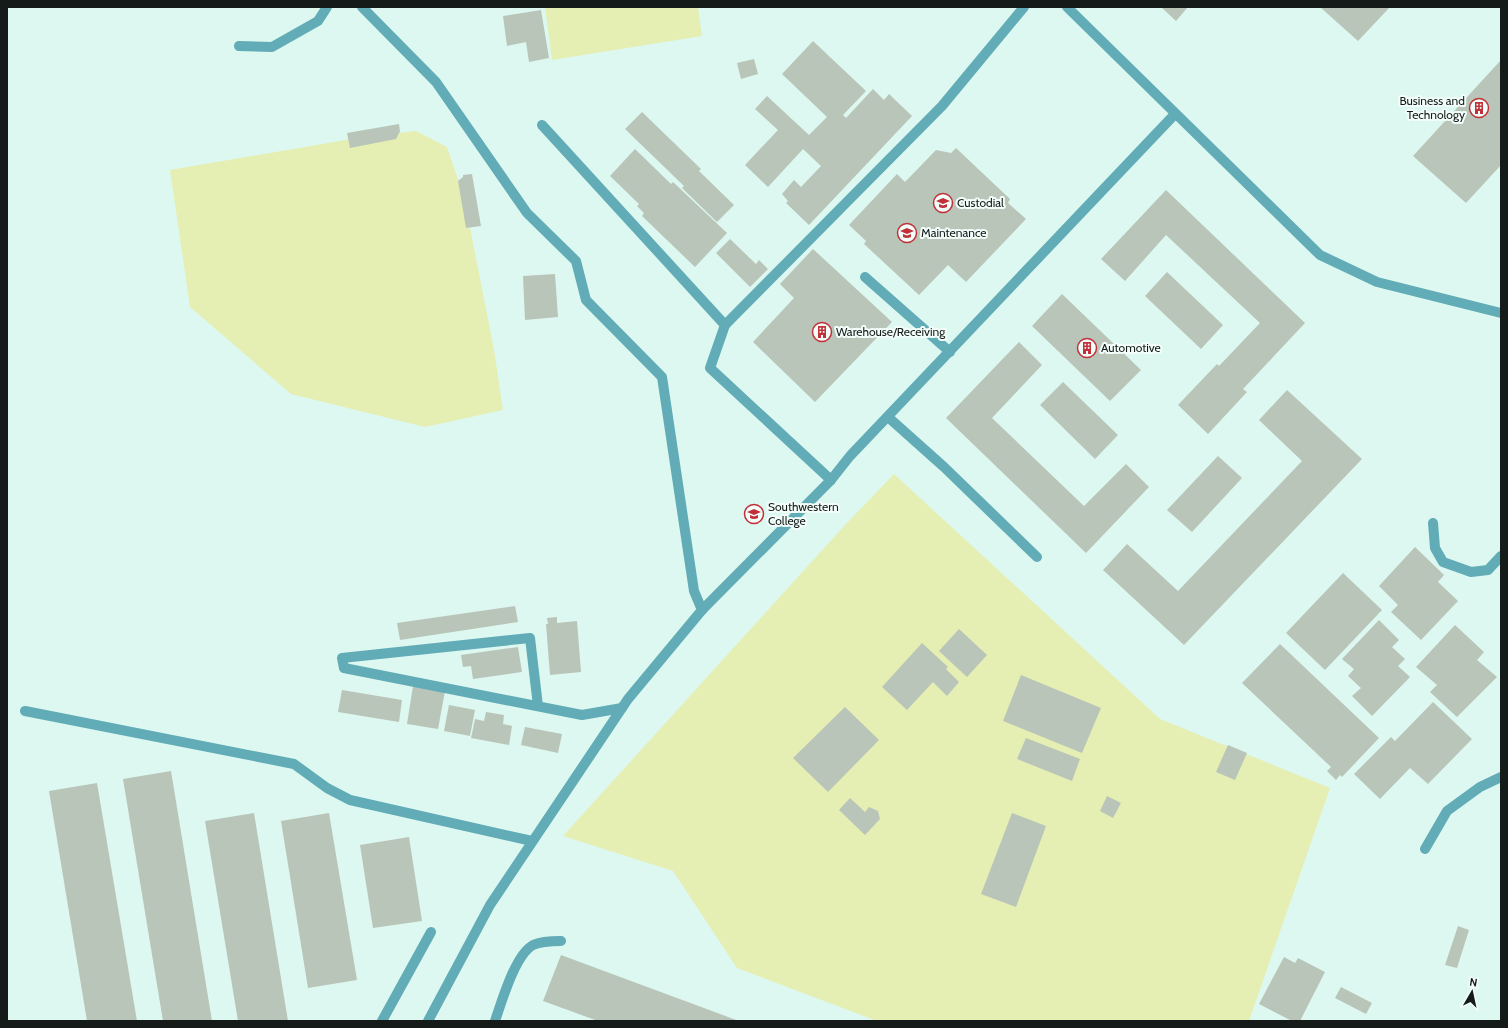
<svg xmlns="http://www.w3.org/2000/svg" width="1508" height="1028" font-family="Cabin,sans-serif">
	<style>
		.built { fill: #ddf8f0 }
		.green { fill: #e5eeb3 }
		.building { fill: #b9c5b9 }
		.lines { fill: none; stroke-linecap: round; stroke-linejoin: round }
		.service { stroke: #61acb7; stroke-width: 10 }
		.labels { text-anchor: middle; stroke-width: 4; stroke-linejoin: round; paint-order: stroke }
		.poi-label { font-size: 12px; fill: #151b19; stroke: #f3fefb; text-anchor: start }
	</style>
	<rect width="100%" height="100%" fill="#f3fefb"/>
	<!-- built -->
	<rect class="built" x="7" y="7" width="1494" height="1014"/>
	<!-- green -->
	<g class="green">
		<path d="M545,7H698L702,36L552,60Z"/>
		<path d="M416,131L447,147L464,197L494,350L503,410L425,427L291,394L190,307L170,170L363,137Z"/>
		<path d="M894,474L1160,719L1330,788L1249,1021H877L737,968L673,871L563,836L845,525Z"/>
	</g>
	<!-- building -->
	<g class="building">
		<path d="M1161,7H1188L1176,21Z"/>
		<path d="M1320,7H1390L1358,41Z"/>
		<path d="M541,10L549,58L529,62L526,42L507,46L503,16Z"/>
		<path d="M813,41L866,91L843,115L846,118L873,89L884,100L889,94L912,116L809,225L786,203L788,201L782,194L794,180L801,187L821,166L803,149L768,187L745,165L778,130L755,109L767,96L809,135L827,117L782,74Z"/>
		<path d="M754,59L758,74L741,79L737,63Z"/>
		<path d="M1501,60V165L1466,203L1413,156Z"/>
		<path d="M642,112L701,169L699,171L734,205L717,222L682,188L684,186L625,129Z"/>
		<path d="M399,124L400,132L399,133L396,139L350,148L347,133Z"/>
		<path d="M956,148L1010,199L1008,203L1026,219L966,282L948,265L919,295L864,244L866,241L849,225L897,174L905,182L936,150L951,153Z"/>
		<path d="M635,149L671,184L673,182L727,233L695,267L642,216L644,213L637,206L639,204L610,176Z"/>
		<path d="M472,174L481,226L466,228L458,181L463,177V175Z"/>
		<path d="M1166,190L1305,323L1243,389L1247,392L1208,434L1178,405L1217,364L1219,366L1260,323L1166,235L1125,281L1101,259Z"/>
		<path d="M730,239L756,264L759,260L768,269L750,287L716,253Z"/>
		<path d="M813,249L892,322L815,402L753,342L794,298L780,284Z"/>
		<path d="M1167,272L1223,325L1201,349L1145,296Z"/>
		<path d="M555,274L558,317L525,320L523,276Z"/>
		<path d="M1062,294L1141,370L1110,401L1032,326Z"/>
		<path d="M1019,342L1042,365L992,418L1084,506L1126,464L1149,487L1086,553L946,418Z"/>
		<path d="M1063,382L1118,435L1095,459L1040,405Z"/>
		<path d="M1287,390L1362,459L1184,645L1103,570L1127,544L1178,591L1302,461L1259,420Z"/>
		<path d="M1218,456L1242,478L1192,532L1167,510Z"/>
		<path d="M1415,547L1444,575L1438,582L1458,601L1421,640L1391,612L1398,605L1379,586Z"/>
		<path d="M1343,573L1382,610L1325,670L1286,633Z"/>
		<path d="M515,606L518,622L400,640L397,623Z"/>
		<path d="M557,617V623L577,621L581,672L550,675L546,624H548L547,618Z"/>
		<path d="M1379,620L1399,640L1392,647L1405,659L1398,666L1410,677L1372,716L1352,696L1361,688L1348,676L1354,669L1342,659Z"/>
		<path d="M1455,625L1484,652L1477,660L1497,677L1457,717L1430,692L1437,685L1416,667Z"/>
		<path d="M959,629L987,655L967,677L939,651Z"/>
		<path d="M922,643L948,667L946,669L959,682L947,696L933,682L907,710L882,687Z"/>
		<path d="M1280,644L1379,738L1342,777L1340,775L1336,780L1327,771L1331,767L1242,683Z"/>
		<path d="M518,647L522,672L473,679L471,666L463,667L461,655Z"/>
		<path d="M1021,675L1101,708L1082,753L1003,721Z"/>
		<path d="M413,686L445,691L438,729L407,724Z"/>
		<path d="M342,690L402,700L399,722L338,712Z"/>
		<path d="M1433,702L1472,739L1428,784L1410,768L1380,799L1354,774L1391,737L1395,741Z"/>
		<path d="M449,705L475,710L470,736L444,731Z"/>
		<path d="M845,707L879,740L828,792L793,758Z"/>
		<path d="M486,712L504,715L503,724L512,726L509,745L471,738L475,719L484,721Z"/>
		<path d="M525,727L562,734L558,753L521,745Z"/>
		<path d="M1026,738L1080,759L1072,781L1017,759Z"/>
		<path d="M1228,745L1247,753L1235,780L1216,772Z"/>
		<path d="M171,771L212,1021H163L123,779Z"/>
		<path d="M97,783L137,1021H87L49,791Z"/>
		<path d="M1107,796L1121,803L1113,818L1100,811Z"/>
		<path d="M850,798L865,812L869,807L878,811L880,819L865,835L839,810Z"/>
		<path d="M254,813L288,1021H238L205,821Z"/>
		<path d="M329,813L357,980L308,988L281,821Z"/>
		<path d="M1012,813L1046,826L1016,907L981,894Z"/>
		<path d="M409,837L422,921L373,928L360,845Z"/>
		<path d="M1458,926L1469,930L1457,968L1445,965Z"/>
		<path d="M561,955L739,1021H598L543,1001Z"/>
		<path d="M1284,957L1295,963L1298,958L1325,972L1300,1021H1292L1259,1004Z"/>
		<path d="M1341,987L1372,1003L1366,1014L1335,998Z"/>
	</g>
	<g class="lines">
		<!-- service -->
		<g class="service">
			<path d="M362,7L436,82L527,213L576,261L586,300L662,377L694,591L702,610"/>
			<path d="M1067,7L1320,255L1377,282L1501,313"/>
			<path d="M239,46L272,47L318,21L327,7"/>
			<path d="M542,125L725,325L710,368L831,480"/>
			<path d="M865,277L950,352"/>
			<path d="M725,325L942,106L1024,7"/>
			<path d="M888,417L944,467L1037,557"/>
			<path d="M1433,523L1435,548L1443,562L1471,572L1488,570L1501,556"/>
			<path d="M538,706L530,638L342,658L344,668L582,715L622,708"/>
			<path d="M25,711L294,764L327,788L350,800L532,841"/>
			<path d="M1425,849L1447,811L1480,787L1501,777"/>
			<path d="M382,1021L431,932"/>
			<path d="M428,1021L490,905L628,699L702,610L831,480L850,456L1175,114"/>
			<path d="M495,1021C502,1001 515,955 533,945C542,941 552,941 561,941"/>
		</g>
	</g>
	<!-- icons -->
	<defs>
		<symbol id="building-ring" viewBox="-11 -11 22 22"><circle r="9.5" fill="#f3fefb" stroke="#c13139" stroke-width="1.5"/><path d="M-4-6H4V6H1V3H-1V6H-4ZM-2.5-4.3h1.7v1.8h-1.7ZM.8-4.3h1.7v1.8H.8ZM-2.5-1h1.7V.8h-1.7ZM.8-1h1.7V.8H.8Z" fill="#c13139"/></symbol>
		<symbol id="university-ring" viewBox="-11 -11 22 22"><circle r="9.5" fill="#f3fefb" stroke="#c13139" stroke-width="1.5"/><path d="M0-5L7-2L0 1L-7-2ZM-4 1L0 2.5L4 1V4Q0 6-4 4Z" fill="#c13139"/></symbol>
	</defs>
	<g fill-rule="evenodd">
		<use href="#building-ring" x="1468" y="97" width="22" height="22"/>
		<use href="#university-ring" x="932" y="192" width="22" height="22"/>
		<use href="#university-ring" x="896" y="222" width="22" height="22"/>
		<use href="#building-ring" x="811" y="321" width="22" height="22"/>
		<use href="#building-ring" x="1076" y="337" width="22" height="22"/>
		<use href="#university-ring" x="743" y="503" width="22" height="22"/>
	</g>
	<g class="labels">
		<!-- poi labels -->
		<g class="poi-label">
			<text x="1465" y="105" text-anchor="end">Business and<tspan x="1465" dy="14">Technology</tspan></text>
			<text x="957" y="207">Custodial</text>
			<text x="921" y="237">Maintenance</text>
			<text x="836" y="336">Warehouse/Receiving</text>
			<text x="1101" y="352">Automotive</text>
			<text x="768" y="511">Southwestern<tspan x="768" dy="14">College</tspan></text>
		</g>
	</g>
	<!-- border -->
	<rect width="1508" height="1028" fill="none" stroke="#151b19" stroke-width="16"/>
	<!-- north arrow -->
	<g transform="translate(1472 992) rotate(9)" stroke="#f3fefb" stroke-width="3" paint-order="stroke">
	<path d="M0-3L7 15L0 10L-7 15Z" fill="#151b19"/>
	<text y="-6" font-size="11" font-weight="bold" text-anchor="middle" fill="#151b19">N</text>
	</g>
</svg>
